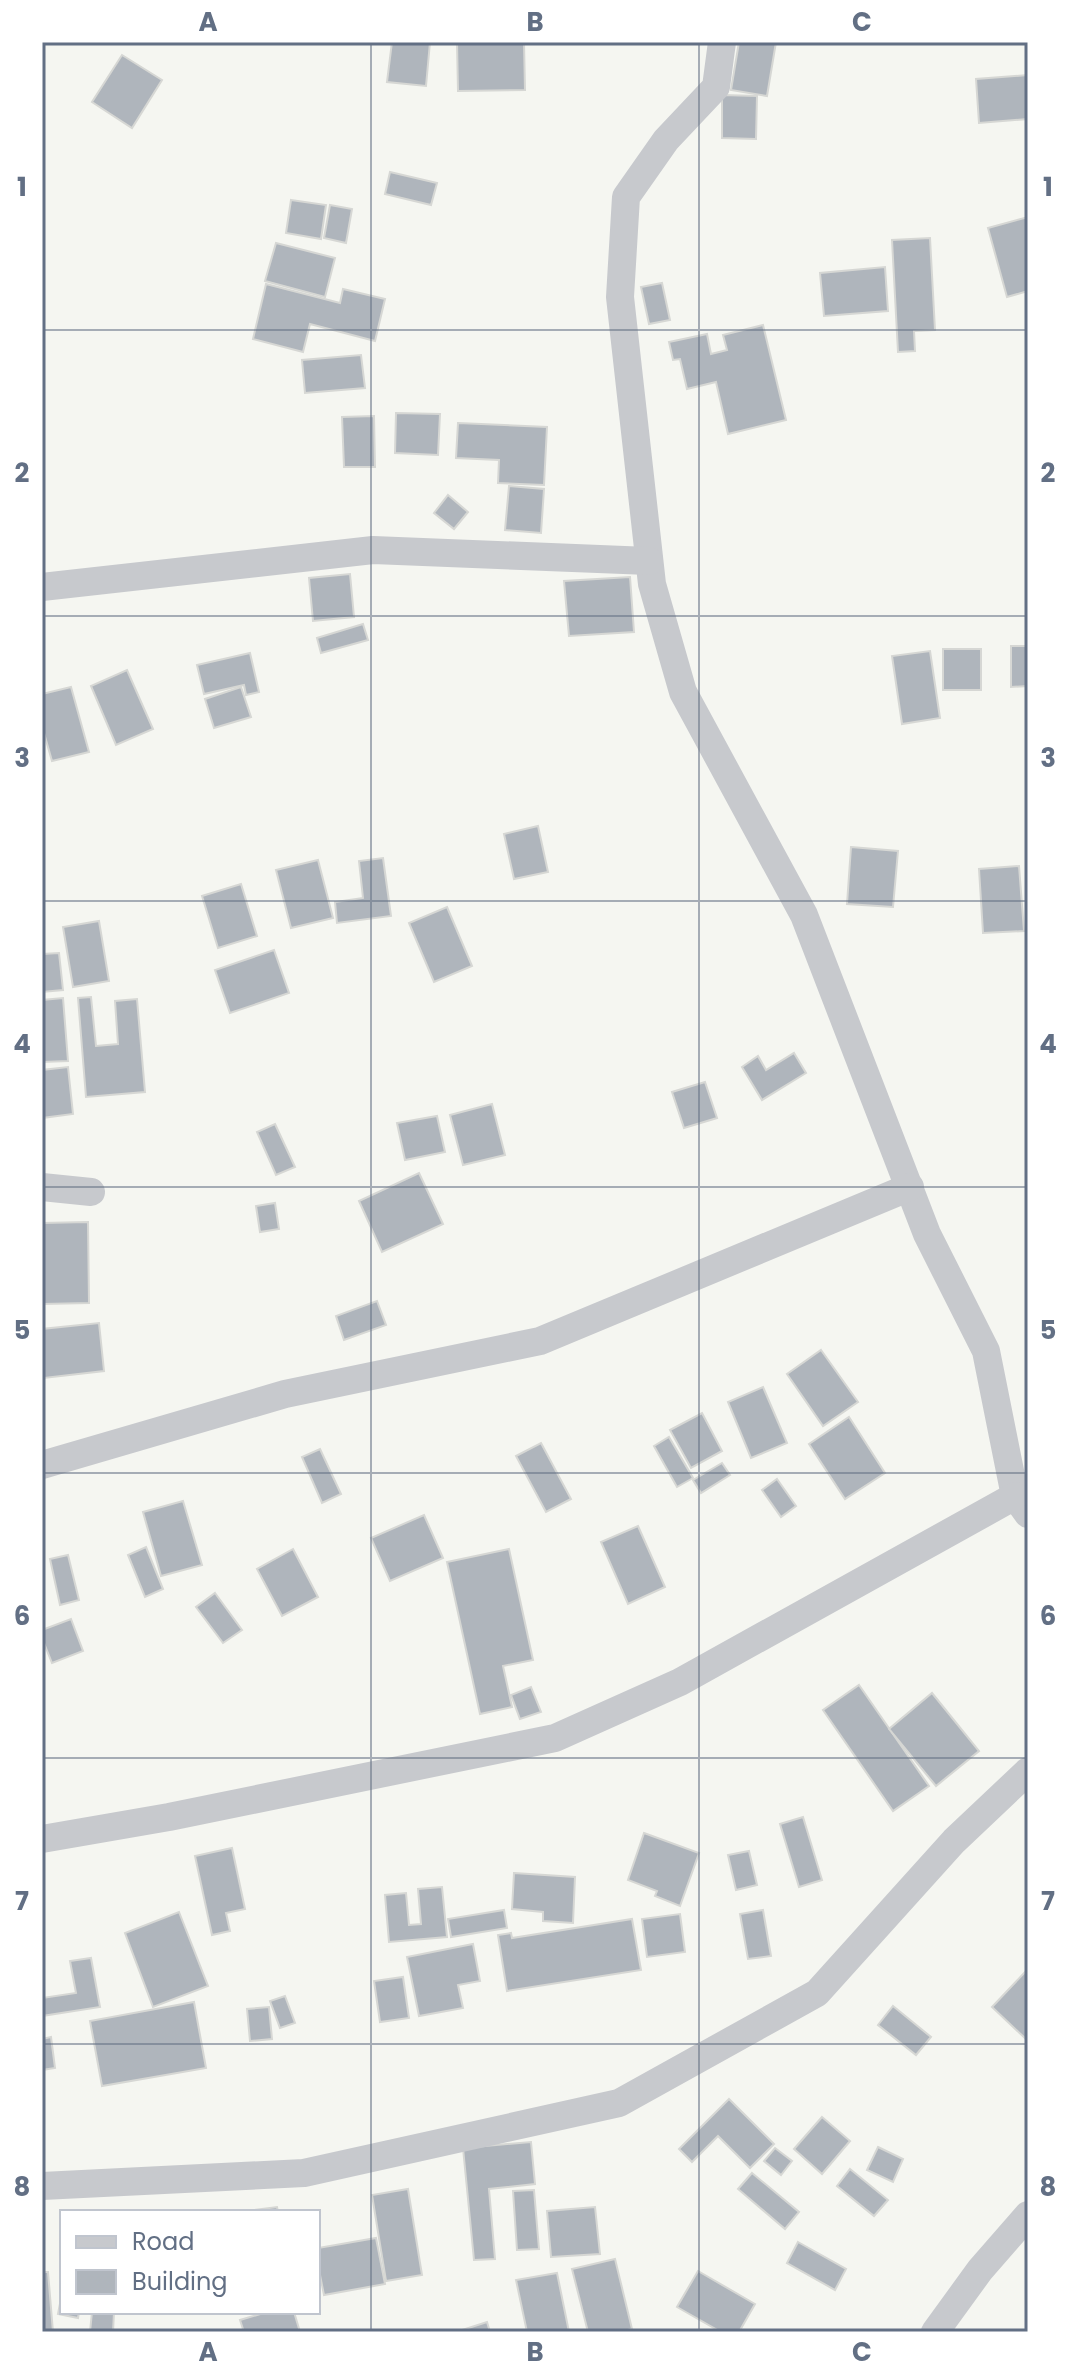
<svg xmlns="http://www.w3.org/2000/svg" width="1070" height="2374" font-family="Poppins,sans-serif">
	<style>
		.building { fill: #afb5bc; stroke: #d6d7d4; stroke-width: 2 }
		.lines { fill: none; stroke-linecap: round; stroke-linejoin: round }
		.minor { stroke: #c7c9cd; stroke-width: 28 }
		.grid { fill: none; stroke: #626f84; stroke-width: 2; stroke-opacity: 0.55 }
		.neatline { fill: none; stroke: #626f84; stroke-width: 3 }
		.grid-label { font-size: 26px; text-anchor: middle; font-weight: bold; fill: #626f84 }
	</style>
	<rect width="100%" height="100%" fill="#f5f6f1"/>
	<!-- building -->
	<g class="building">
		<path d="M392,42H430L426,86L387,82Z"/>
		<path d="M457,42H524L525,90L458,91Z"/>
		<path d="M739,42H776L767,96L731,90Z"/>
		<path d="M122,55L162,80L132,128L92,102Z"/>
		<path d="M1028,75V119L979,123L976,79Z"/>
		<path d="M722,95L757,96L756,139L722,138Z"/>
		<path d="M390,172L437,183L431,205L385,194Z"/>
		<path d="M291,200L326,205L321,239L286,233Z"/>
		<path d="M330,205L352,209L346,243L324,238Z"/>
		<path d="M1028,217V291L1007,297L988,228Z"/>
		<path d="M930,238L935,330L914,331L915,351L898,352L892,240Z"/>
		<path d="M276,243L335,258L325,297L265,281Z"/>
		<path d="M885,267L888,311L824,316L820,273Z"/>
		<path d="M662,283L670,320L649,324L641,287Z"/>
		<path d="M266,284L340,303L343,289L385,299L375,341L310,324L303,352L253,339Z"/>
		<path d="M763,325L786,420L728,434L716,382L687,389L680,359L673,360L669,342L707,334L711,354L727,350L723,335Z"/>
		<path d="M361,355L365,388L305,393L302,360Z"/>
		<path d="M396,413L440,414L438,455L395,453Z"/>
		<path d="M374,416L375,467H344L342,417Z"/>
		<path d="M458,423L547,427L544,485L498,483L499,460L456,458Z"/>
		<path d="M509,486L544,489L541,533L505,530Z"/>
		<path d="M448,495L468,512L454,529L434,513Z"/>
		<path d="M350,574L354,617L313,621L309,578Z"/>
		<path d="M630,577L634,632L569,636L564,581Z"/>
		<path d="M363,624L368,640L321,653L317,638Z"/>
		<path d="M1011,646H1028V686L1011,687Z"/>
		<rect x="943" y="649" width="38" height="41"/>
		<path d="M930,651L940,718L902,724L892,656Z"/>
		<path d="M250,653L259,692L246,695L244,685L204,694L197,665Z"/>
		<path d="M127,670L153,729L116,745L91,686Z"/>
		<path d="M71,687L89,752L52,761L42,726V694Z"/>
		<path d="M241,687L251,717L214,728L205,699Z"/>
		<path d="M538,826L548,872L514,879L504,834Z"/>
		<path d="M851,847L898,851L893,907L847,904Z"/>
		<path d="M383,858L391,916L337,923L335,902L363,898L359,861Z"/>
		<path d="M318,860L333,918L291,928L276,870Z"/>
		<path d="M1019,866L1024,931L983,933L979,869Z"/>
		<path d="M241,884L257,936L218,948L202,896Z"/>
		<path d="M447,907L472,966L434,982L409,923Z"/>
		<path d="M99,921L109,981L73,987L63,927Z"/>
		<path d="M274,950L289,993L230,1013L215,970Z"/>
		<path d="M59,953L63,990L42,992V954Z"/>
		<path d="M91,997L96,1046L118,1044L115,1001L137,999L145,1092L86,1097L78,998Z"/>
		<path d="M63,998L68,1061L42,1062V1000Z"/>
		<path d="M794,1053L806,1073L762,1100L742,1067L758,1056L766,1070Z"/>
		<path d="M68,1067L73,1114L42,1118V1070Z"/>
		<path d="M705,1082L717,1118L684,1128L672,1092Z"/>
		<path d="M492,1104L505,1155L463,1165L450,1115Z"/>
		<path d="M437,1116L445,1152L405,1160L397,1123Z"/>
		<path d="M275,1124L295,1167L276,1175L257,1132Z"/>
		<path d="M419,1173L443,1224L382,1252L359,1201Z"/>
		<path d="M275,1203L279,1229L260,1232L256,1206Z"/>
		<path d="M88,1222L89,1303L42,1304V1223Z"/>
		<path d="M377,1301L386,1325L344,1340L336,1316Z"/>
		<path d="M99,1323L104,1371L44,1378L42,1329Z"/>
		<path d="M821,1350L858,1402L823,1426L787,1374Z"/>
		<path d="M763,1387L787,1443L751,1458L728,1402Z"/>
		<path d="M702,1413L722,1451L691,1468L670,1430Z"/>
		<path d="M849,1417L885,1473L845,1499L809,1444Z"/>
		<path d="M669,1437L693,1478L677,1487L654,1446Z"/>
		<path d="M541,1443L571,1499L546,1512L516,1456Z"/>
		<path d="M320,1449L341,1494L322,1503L302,1457Z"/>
		<path d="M722,1463L730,1475L701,1493L693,1480Z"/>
		<path d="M777,1479L796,1506L781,1517L762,1490Z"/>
		<path d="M183,1501L202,1565L161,1576L143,1512Z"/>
		<path d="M424,1515L443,1558L390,1581L371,1538Z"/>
		<path d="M638,1526L665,1587L628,1604L601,1542Z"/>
		<path d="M146,1547L163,1589L145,1597L128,1555Z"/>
		<path d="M293,1549L318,1597L282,1616L257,1569Z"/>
		<path d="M509,1549L533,1660L503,1666L512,1707L480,1714L447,1562Z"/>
		<path d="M68,1555L79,1600L60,1605L50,1559Z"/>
		<path d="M215,1593L242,1630L223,1643L196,1607Z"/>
		<path d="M71,1619L83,1651L52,1663L42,1638V1630Z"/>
		<path d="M859,1685L929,1786L893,1811L823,1710Z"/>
		<path d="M531,1687L541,1712L520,1719L511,1695Z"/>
		<path d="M932,1693L979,1751L936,1786L889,1729Z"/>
		<path d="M803,1817L822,1880L799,1887L780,1824Z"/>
		<path d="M644,1833L699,1853L680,1906L655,1896L657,1891L628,1880Z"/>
		<path d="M232,1848L245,1909L226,1913L230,1931L212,1935L195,1856Z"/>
		<path d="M749,1851L757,1885L736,1890L728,1855Z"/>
		<path d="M514,1873L575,1877L573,1923L543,1921V1912L512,1909Z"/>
		<path d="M442,1887L447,1937L389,1942L385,1895L406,1893L409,1925L421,1924L418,1889Z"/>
		<path d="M504,1910L507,1928L451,1937L448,1919Z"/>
		<path d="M763,1910L771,1956L748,1959L740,1914Z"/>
		<path d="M179,1912L208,1986L153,2007L125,1933Z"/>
		<path d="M680,1914L685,1952L647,1957L642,1919Z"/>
		<path d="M632,1919L641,1970L507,1991L498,1935L511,1933L512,1938Z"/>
		<path d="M473,1944L480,1981L458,1985L463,2008L419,2016L407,1957Z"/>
		<path d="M91,1958L100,2007L42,2016V1998L76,1993L70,1961Z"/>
		<path d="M1026,1971L1028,1973V2041L992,2007Z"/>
		<path d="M403,1977L409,2018L380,2022L374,1981Z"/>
		<path d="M285,1996L295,2023L280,2028L270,2001Z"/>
		<path d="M194,2002L206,2068L102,2086L90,2021Z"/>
		<path d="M893,2006L931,2037L916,2055L878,2025Z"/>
		<path d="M269,2007L272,2039L250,2041L247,2009Z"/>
		<path d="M51,2037L55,2068L42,2070V2039Z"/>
		<path d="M729,2099L774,2144L750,2168L718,2136L692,2162L679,2149Z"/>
		<path d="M822,2117L850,2141L822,2174L794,2149Z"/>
		<path d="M531,2142L535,2184L489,2189L495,2259L474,2260L463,2148Z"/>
		<path d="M878,2147L903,2159L893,2182L867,2170Z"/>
		<path d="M775,2148L792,2161L781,2175L764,2161Z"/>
		<path d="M850,2169L888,2200L874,2216L837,2186Z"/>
		<path d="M752,2173L799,2212L785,2229L738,2189Z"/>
		<path d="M408,2189L422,2275L386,2281L372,2195Z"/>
		<path d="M534,2190L539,2249L517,2250L513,2191Z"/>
		<path d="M277,2207L278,2212H239Z"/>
		<path d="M595,2207L600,2254L551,2257L547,2211Z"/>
		<path d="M376,2238L385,2284L324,2295L318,2265V2248Z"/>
		<path d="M798,2242L846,2269L835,2290L787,2263Z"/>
		<path d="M615,2259L632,2329L620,2332H588L572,2269Z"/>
		<path d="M698,2271L755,2304L739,2332H721L677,2307Z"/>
		<path d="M42,2272H48L53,2332H42Z"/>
		<path d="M557,2273L569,2332H527L516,2280Z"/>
		<path d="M62,2293V2312H79L78,2318L58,2314Z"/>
		<path d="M92,2312H114L113,2332H90Z"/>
		<path d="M267,2312H294L300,2332H244L240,2320Z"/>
		<path d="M487,2322L490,2332H456Z"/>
	</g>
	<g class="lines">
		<!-- minor -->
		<g class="minor">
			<path d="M722,42L716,87L666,140L626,197L620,297L652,584L683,692L804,915L927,1234L986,1351L1015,1496L1028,1514"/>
			<path d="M42,587L373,550L649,561"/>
			<path d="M42,1187L91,1192"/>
			<path d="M42,1465L285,1394L540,1341L910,1187"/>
			<path d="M42,1839L169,1817L555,1738L680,1682L1015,1496"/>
			<path d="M42,2186L304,2173L619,2103L817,1993L954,1841L1028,1771"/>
			<path d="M935,2332L980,2270L1028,2215"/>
		</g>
	</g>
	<!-- grid -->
	<path class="grid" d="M371,42V2332M699,42V2332M42,330H1028M42,616H1028M42,901H1028M42,1187H1028M42,1473H1028M42,1758H1028M42,2044H1028"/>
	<!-- border -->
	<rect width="1070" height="2374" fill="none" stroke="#ffffff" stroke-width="88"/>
	<!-- legend -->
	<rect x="60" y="2210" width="260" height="104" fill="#ffffff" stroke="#c0c5ce" stroke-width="2"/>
	<rect x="76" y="2236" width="40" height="12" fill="#c7c9cd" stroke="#c0c5ce" stroke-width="2"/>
	<text x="132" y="2250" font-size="24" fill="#626f84">Road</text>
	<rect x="76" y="2270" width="40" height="24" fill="#afb5bc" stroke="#c0c5ce" stroke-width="2"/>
	<text x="132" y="2290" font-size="24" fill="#626f84">Building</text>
	<rect x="44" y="44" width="982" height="2286" class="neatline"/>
	<g class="grid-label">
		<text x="208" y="31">A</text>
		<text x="535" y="31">B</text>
		<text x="862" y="31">C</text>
		<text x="22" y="196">1</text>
		<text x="1048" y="196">1</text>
		<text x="22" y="482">2</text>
		<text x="1048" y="482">2</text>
		<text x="22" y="767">3</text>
		<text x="1048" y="767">3</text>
		<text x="22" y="1053">4</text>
		<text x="1048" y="1053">4</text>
		<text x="22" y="1339">5</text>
		<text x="1048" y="1339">5</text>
		<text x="22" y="1625">6</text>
		<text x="1048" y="1625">6</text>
		<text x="22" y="1910">7</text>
		<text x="1048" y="1910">7</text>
		<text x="22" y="2196">8</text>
		<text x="1048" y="2196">8</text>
		<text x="208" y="2361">A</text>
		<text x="535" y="2361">B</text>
		<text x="862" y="2361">C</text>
	</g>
</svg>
